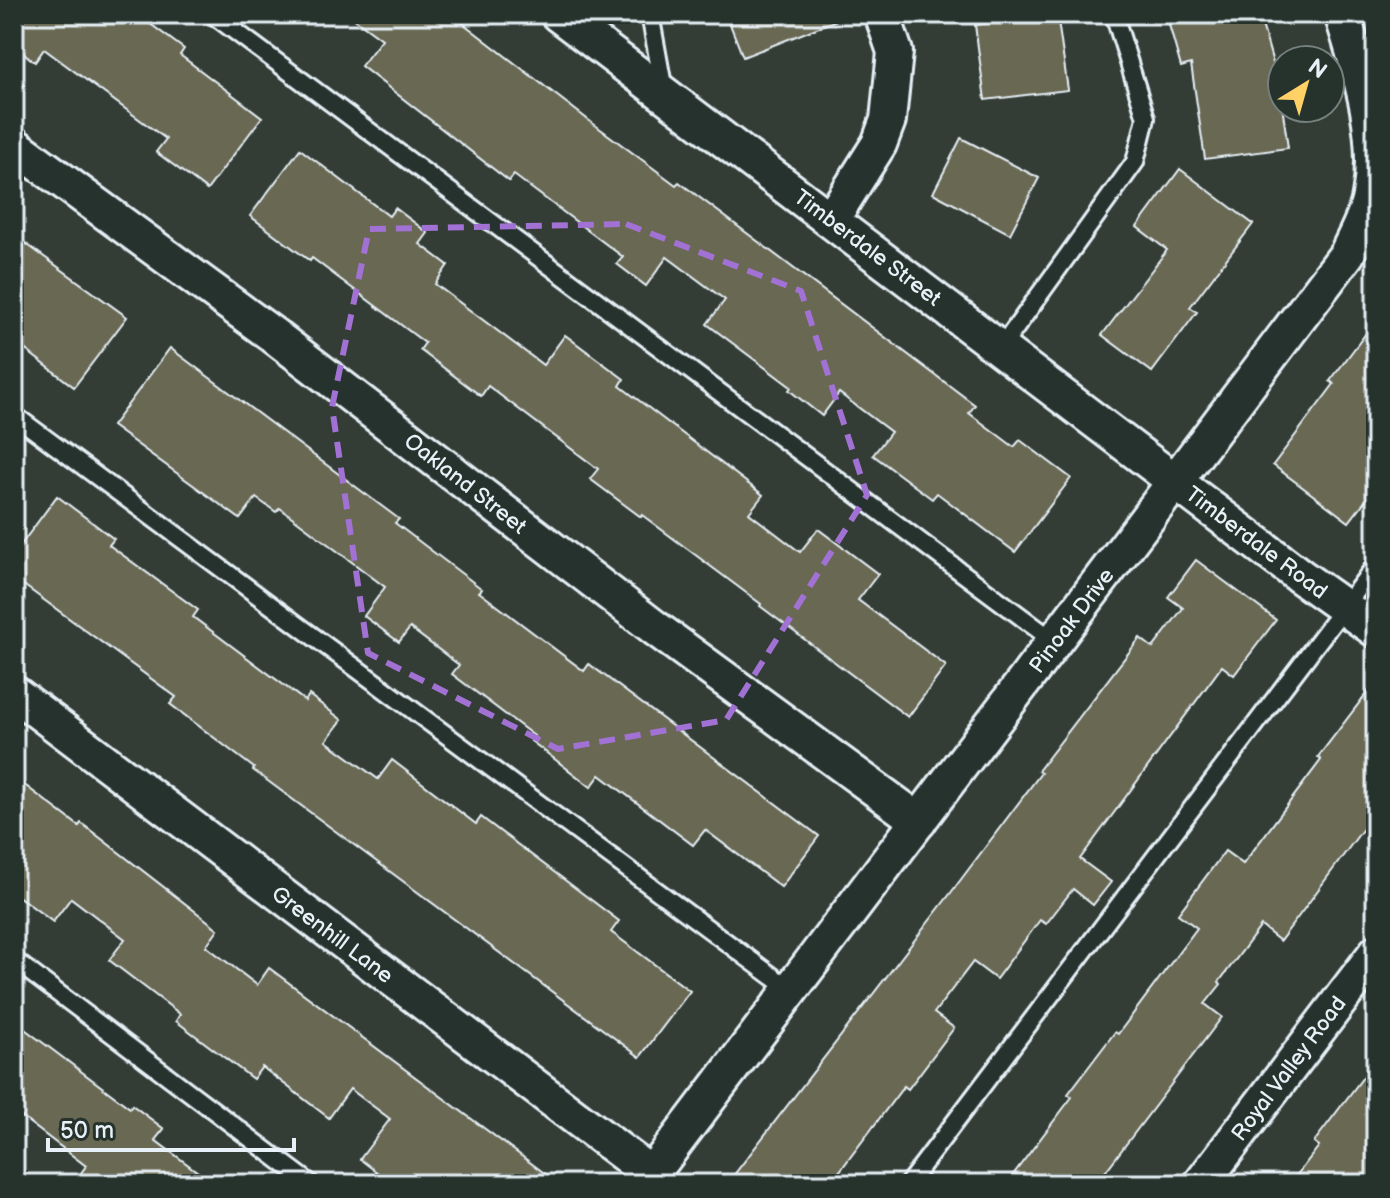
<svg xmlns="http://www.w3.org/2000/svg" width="1390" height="1198" font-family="'Balsamiq Sans',sans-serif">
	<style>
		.building { fill: #696753; stroke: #e8f1f8; stroke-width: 2 }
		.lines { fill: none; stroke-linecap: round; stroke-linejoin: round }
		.service-casing { stroke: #e8f1f8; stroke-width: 22 }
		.minor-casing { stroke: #e8f1f8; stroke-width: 40 }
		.service { stroke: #26332d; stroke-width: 16 }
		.minor { stroke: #26332d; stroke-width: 34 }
		.marked { fill: none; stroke: #a171d3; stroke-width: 6; stroke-dasharray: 16 10; stroke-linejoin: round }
		.labels { text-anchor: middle; stroke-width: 6; stroke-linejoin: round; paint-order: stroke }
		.street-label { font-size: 22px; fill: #e8f1f8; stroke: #26332d }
	</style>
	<rect width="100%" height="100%" fill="#333d35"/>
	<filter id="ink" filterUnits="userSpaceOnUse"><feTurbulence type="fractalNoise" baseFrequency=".0125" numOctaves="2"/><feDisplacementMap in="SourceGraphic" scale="16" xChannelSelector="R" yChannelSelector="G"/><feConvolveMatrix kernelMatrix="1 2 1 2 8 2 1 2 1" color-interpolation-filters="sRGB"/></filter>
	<g filter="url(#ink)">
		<!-- building -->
		<g class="building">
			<path d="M14,14H137L184,49L180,55L262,117L207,190L156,152L166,139L44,49L35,62L14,46Z"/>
			<path d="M348,14H451L591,122L676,185L679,182L975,405L969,413L1014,447L1020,440L1071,478L1015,552L937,493L932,499L873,455L891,432L839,393L822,416L789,390L791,387L707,324L725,300L667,257L646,286L617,264L623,257L514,175L509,181L361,66L382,39Z"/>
			<path d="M726,14H846L847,16L743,57Z"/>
			<path d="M1057,14L1068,90L985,100L975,25Z"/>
			<path d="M1166,14H1259L1279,84L1288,148L1205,159L1191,64L1181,67Z"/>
			<path d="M961,138L1039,178L1010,234L933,193Z"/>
			<path d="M300,149L389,216L395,208L428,233L420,244L448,265L435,284L543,365L565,335L624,379L620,386L763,495L749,513L800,552L818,529L878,574L858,600L946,666L908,717L760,606L761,604L642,515L641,517L590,479L598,469L488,386L481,396L420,350L425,343L312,258L310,261L250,216Z"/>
			<path d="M1180,169L1253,224L1190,307L1197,312L1152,372L1102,335L1167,250L1137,227Z"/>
			<path d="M14,235L127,317L74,387L14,341Z"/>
			<path d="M1376,320V487L1349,522L1273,465L1334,384L1330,381Z"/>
			<path d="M170,348L399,519L395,523L482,589L479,592L584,671L589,664L819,836L781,887L705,830L693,845L600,775L591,787L531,741L534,736L452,674L459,665L410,628L399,642L364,616L385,587L280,508L276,512L256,498L240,519L112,426Z"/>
			<path d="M57,496L114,539L109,545L198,610L193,617L305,701L309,695L342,720L326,741L378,779L392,760L476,824L481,817L619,921L611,932L690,991L640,1057L253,770L254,768L170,704L176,697L14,578V554Z"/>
			<path d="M1196,560L1276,620L1234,675L1222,666L1080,859L1111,882L1093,905L1073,889L1046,924L1040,920L996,979L973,962L934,1013L954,1028L908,1089L904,1086L830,1184H727L950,894L1041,773L1038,771L1140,638L1153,648L1183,608L1168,597Z"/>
			<path d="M1376,681V811L1304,909L1280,941L1261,926L1219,982L1221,984L1205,1004L1222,1017L1096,1184H1006L1072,1097L1068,1094L1115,1032L1118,1034L1197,928L1178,914L1225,851L1243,864L1321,760L1318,757Z"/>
			<path d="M14,777L79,826L81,823L218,929L206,946L257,985L269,968L559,1184H392L360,1159L390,1119L350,1089L329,1118L262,1067L253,1079L176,1021L180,1014L109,960L125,939L71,898L53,922L14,893Z"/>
			<path d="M14,1021L130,1108L132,1105L164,1129L155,1140L214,1184H73L86,1166L14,1111Z"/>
			<path d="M1376,1060V1173L1368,1184H1290L1319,1146L1314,1142Z"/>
		</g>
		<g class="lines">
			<defs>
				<g id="service">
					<path d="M212,14L1055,642"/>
					<path d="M650,14L664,91"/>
					<path d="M1001,348L1135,162L1146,118L1114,14"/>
					<path d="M14,415L791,990"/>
					<path d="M14,960L311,1184"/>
					<path d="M908,1184L1376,565"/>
				</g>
				<g id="minor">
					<path d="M558,14L1300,576L1376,630"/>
					<path d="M14,145L273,335L655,628L919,821"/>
					<path d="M831,220L879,144L888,120L895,52L882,14"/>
					<path d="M14,693L652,1175"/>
					<path d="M644,1184L1347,254C1355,236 1367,216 1370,196C1381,135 1360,72 1342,14"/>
					<path d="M1201,1184L1376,953"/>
				</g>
			</defs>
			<!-- service casing -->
			<use href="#service" class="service-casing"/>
			<!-- minor casing -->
			<use href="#minor" class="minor-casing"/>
			<!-- service -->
			<use href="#service" class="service"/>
			<!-- minor -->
			<use href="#minor" class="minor"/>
		</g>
	</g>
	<!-- marked area -->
	<path class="marked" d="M626,224L801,291L867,495L726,720L558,749L368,653L332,407L369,229Z"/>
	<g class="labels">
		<!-- street labels -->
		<g class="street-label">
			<text transform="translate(868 247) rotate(37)" y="8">Timberdale Street</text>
			<text transform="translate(466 483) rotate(38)" y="8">Oakland Street</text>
			<text transform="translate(1257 542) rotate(37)" y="8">Timberdale Road</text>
			<text transform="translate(1071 620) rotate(-53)" y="8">Pinoak Drive</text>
			<text transform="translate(333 934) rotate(37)" y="8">Greenhill Lane</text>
			<text transform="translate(1288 1068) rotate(-53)" y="8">Royal Valley Road</text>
		</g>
	</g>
	<!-- margin -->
	<rect width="1390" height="1198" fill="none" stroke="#26332d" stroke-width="48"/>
	<rect x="24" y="24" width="1342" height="1150" fill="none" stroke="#e8f1f8" stroke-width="3" filter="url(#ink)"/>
	<!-- north arrow -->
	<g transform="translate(1306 84) rotate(37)"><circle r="38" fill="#26332d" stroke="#747f7e" stroke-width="2"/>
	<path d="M0-6L14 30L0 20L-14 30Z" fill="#ffd166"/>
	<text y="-12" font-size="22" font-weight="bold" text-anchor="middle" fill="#e8f1f8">N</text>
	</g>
	<!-- scale -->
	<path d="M48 1138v12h246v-12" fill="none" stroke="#e8f1f8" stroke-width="4"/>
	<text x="60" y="1138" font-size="24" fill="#e8f1f8" stroke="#26332d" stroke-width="6" paint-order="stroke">50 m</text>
</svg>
